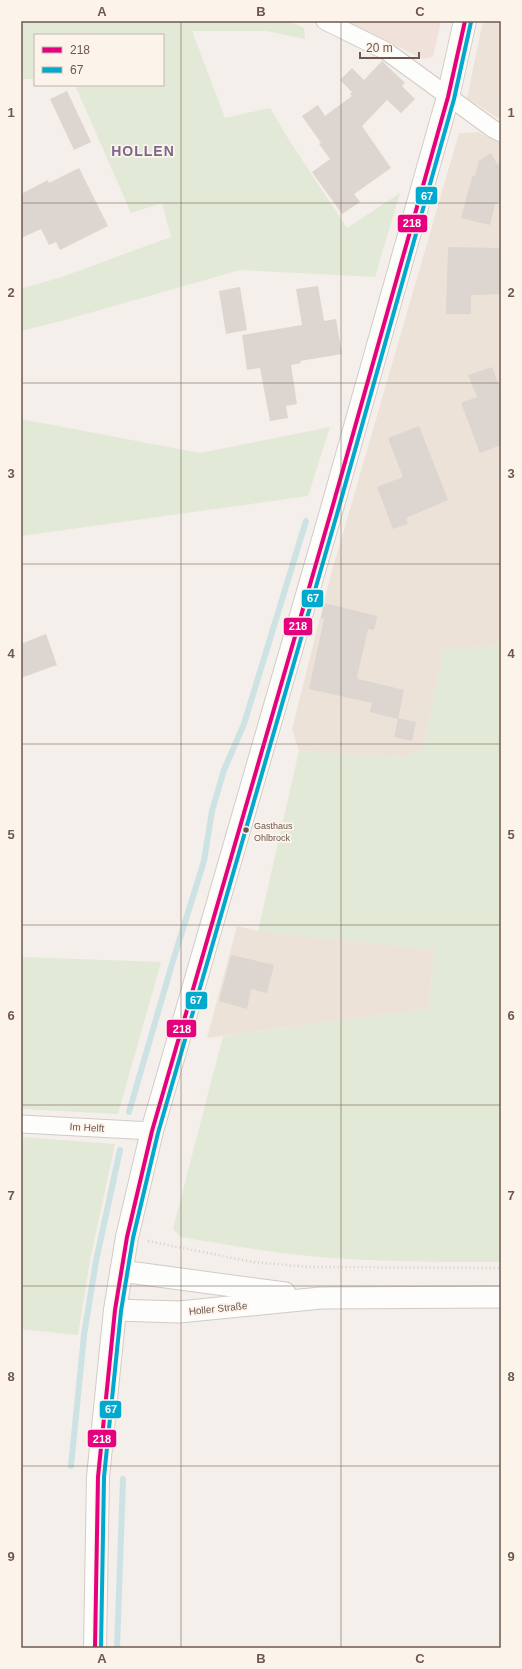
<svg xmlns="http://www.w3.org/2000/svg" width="522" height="1669" font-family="Helvetica,sans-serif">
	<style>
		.residential { fill: #ece2d8 }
		.commercial { fill: #f1e1db }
		.green { fill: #e2e9d6 }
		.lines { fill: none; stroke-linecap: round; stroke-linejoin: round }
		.stream { stroke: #cde2e2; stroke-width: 6 }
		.building { fill: #ddd5d0 }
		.minor-casing { stroke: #d1cbc5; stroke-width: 19 }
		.tertiary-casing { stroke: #d1cbc5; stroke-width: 23 }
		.secondary-casing { stroke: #d3ccc6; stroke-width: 24 }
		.path { stroke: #d5cfcb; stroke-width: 2.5; stroke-dasharray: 1 3; stroke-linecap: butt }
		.minor { stroke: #fdfdfc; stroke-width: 17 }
		.tertiary { stroke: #fdfdfc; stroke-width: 21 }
		.secondary { stroke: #fdfdfc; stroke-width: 22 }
		.bus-1-casing { stroke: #fcf4eb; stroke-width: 7 }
		.bus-2-casing { stroke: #fcf4eb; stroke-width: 7 }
		.bus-1 { stroke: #e5007d; stroke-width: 4 }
		.bus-2 { stroke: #00a9ce; stroke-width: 4 }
		.grid { fill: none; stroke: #6e584e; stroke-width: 1; stroke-opacity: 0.55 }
		.bus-dot { fill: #6e584e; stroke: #fcf4eb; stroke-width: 1.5 }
		.labels { text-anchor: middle; stroke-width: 3.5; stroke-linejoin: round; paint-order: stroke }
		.bus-label { font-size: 9px; fill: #6e584e; stroke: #fcf4eb; text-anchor: start }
		.street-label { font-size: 10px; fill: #6e584e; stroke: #fcf4eb }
		.district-label { font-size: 14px; font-weight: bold; letter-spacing: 1px; fill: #7c668b; stroke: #fcf4eb }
		.line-badge { stroke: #fcf4eb; stroke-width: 1.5 }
		.badge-label { font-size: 11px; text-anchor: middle; font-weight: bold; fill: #fff }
		.neatline { fill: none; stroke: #6e584e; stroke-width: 1.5 }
		.grid-label { font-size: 13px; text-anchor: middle; font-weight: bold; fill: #6e584e }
	</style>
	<rect width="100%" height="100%" fill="#f4efea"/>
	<!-- residential -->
	<g class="residential">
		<path d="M483,21H501V120L467,98Z"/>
		<path d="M478,132L501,144V646L444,649L423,749L403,757L299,751L292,729L330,578L459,133Z"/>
		<path d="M237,926L258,931L434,950L429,1009L207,1038Z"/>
	</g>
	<!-- commercial -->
	<path class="commercial" d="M346,21H441L433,57L423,59Z"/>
	<!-- green -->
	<g class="green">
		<path d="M21,21H289L304,28L305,39L267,31H192L225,118L270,108L289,140L347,228L400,193L375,277L240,270L61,321L21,331V284L23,288L59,278L171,237L162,203L131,213L75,85H163V35H35V79H21Z"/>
		<path d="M21,419L200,453L330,427L308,496L21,536Z"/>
		<path d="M501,646V1262C437,1262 373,1262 310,1256C266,1252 223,1244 181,1237L173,1229L223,1036L429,1009L434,950L258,931L299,751L403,757L423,749L444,649Z"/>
		<path d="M21,957L161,962L118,1114L21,1109Z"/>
		<path d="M21,1137L115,1144L90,1260L78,1335L21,1329Z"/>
	</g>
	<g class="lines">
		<!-- stream -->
		<g class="stream">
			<path d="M129,1112L172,964L204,861L212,811L224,770L244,724L306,521"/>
			<path d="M71,1466L84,1335L96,1261L120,1150"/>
			<path d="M117,1648L123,1479"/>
		</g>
	</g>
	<!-- building -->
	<g class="building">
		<path d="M382,61L405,83L402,86L415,99L401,113L387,100L362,126L391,168L354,194L360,202L342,214L312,172L330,159L319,144L321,143L302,116L318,105L325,116L352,96L350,94L352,92L340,80L352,68L364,80Z"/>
		<path d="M67,91L91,142L74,150L50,99Z"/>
		<path d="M491,153L497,164L501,166V201L495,204L490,225L461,218L472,177L475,175L479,161Z"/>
		<path d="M79,168L108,226L60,250L56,242L49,245L41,229L21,238V194L48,180L49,183Z"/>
		<path d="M448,247L501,248V294L471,295V314H446Z"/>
		<path d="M318,286L324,321L336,319L342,354L300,361L301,363L291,365L297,404L286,406L288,418L270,421L260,368L247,370L242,335L302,325L296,289Z"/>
		<path d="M240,287L247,330L226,334L219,291Z"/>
		<path d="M492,367L501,391V445L480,453L461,403L477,397L468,375Z"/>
		<path d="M419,426L448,500L406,518L408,524L393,529L377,487L403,477L388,438Z"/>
		<path d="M324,603L377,616L374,630L368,629L357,677L358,679L404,690L398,719L370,712L372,703L309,689L324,619L321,618Z"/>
		<path d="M46,634L57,665L21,678V644Z"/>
		<path d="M398,718L416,722L412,741L394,737Z"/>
		<path d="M231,955L274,965L267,993L251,989L247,1009L219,1001Z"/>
	</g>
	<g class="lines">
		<defs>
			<g id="minor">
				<path d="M325,21L386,51L493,129L501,133"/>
				<path d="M21,1124L152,1131"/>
			</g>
			<g id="tertiary">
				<path d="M121,1271L285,1293"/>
				<path d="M115,1310L179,1312L321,1298L501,1297"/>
			</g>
			<path id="secondary" d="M95,1648L98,1477L115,1310L127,1237L152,1131L331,512L448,97L465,21"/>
		</defs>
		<!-- minor casing -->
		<use href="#minor" class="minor-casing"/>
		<!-- tertiary casing -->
		<use href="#tertiary" class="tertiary-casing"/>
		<!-- secondary casing -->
		<use href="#secondary" class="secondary-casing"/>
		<!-- path -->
		<path class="path" d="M148,1241L253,1262L309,1267L501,1268"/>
		<!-- minor -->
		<use href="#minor" class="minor"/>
		<!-- tertiary -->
		<use href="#tertiary" class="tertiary"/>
		<!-- secondary -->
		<use href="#secondary" class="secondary"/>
		<defs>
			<path id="bus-1" d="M95,1648L98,1477L115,1310L127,1237L152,1131L331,512L448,97L465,21"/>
			<path id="bus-2" d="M101,1648L104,1477L121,1311L133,1238L158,1133L337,514L454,99L471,22"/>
		</defs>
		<!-- bus-1 casing -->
		<use href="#bus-1" class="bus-1-casing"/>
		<!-- bus-2 casing -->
		<use href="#bus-2" class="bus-2-casing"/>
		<!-- bus-1 -->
		<use href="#bus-1" class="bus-1"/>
		<!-- bus-2 -->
		<use href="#bus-2" class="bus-2"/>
	</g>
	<!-- grid -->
	<path class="grid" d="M181,21V1648M341,21V1648M21,203H501M21,383H501M21,564H501M21,744H501M21,925H501M21,1105H501M21,1286H501M21,1466H501"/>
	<!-- markers -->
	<circle class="bus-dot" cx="246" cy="830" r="3.5"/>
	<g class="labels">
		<!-- bus labels -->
		<g class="bus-label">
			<text x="254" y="829">Gasthaus<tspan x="254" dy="12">Ohlbrock</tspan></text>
		</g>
		<!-- street labels -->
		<g class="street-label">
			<text transform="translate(87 1127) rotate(3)" y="4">Im Helft</text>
			<text transform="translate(218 1308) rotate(-6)" y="4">Holler Straße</text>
		</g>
		<!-- district labels -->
		<g class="district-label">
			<text x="143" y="156">HOLLEN</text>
		</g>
	</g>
	<g class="line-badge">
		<rect x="415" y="186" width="23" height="19" rx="4" fill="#00a9ce"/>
		<rect x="397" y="214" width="31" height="19" rx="4" fill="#e5007d"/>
		<rect x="301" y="589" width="23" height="19" rx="4" fill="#00a9ce"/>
		<rect x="283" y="617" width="30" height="19" rx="4" fill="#e5007d"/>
		<rect x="185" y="991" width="23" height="19" rx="4" fill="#00a9ce"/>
		<rect x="166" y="1019" width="31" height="19" rx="4" fill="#e5007d"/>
		<rect x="99" y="1400" width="23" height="19" rx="4" fill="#00a9ce"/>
		<rect x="87" y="1429" width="30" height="19" rx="4" fill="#e5007d"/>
	</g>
	<g class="badge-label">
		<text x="427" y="200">67</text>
		<text x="412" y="227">218</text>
		<text x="313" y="602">67</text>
		<text x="298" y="630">218</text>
		<text x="196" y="1004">67</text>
		<text x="182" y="1033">218</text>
		<text x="111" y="1413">67</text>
		<text x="102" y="1443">218</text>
	</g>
	<!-- border -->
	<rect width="522" height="1669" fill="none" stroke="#fcf4eb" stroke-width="44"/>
	<!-- legend -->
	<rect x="34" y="34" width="130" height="52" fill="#fcf4eb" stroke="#c3b6ac"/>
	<rect x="42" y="47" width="20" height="6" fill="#e5007d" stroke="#c3b6ac"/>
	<text x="70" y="54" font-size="12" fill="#6e584e">218</text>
	<rect x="42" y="67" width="20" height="6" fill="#00a9ce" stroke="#c3b6ac"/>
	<text x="70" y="74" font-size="12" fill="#6e584e">67</text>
	<!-- scale -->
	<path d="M360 52v6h59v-6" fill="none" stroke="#6e584e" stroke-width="2"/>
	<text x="366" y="52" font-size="12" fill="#6e584e" stroke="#fcf4eb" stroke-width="3" paint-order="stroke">20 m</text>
	<rect x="22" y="22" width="478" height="1625" class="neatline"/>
	<g class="grid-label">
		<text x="102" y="16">A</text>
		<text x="261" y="16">B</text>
		<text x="420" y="16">C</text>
		<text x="11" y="117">1</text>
		<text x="511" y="117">1</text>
		<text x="11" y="297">2</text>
		<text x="511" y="297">2</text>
		<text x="11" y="478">3</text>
		<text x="511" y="478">3</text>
		<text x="11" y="658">4</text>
		<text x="511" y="658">4</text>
		<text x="11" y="839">5</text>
		<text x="511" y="839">5</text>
		<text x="11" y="1020">6</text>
		<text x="511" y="1020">6</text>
		<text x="11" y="1200">7</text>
		<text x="511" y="1200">7</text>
		<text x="11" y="1381">8</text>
		<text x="511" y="1381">8</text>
		<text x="11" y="1561">9</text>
		<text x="511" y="1561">9</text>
		<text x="102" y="1663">A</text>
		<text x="261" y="1663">B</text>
		<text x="420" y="1663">C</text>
	</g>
</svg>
